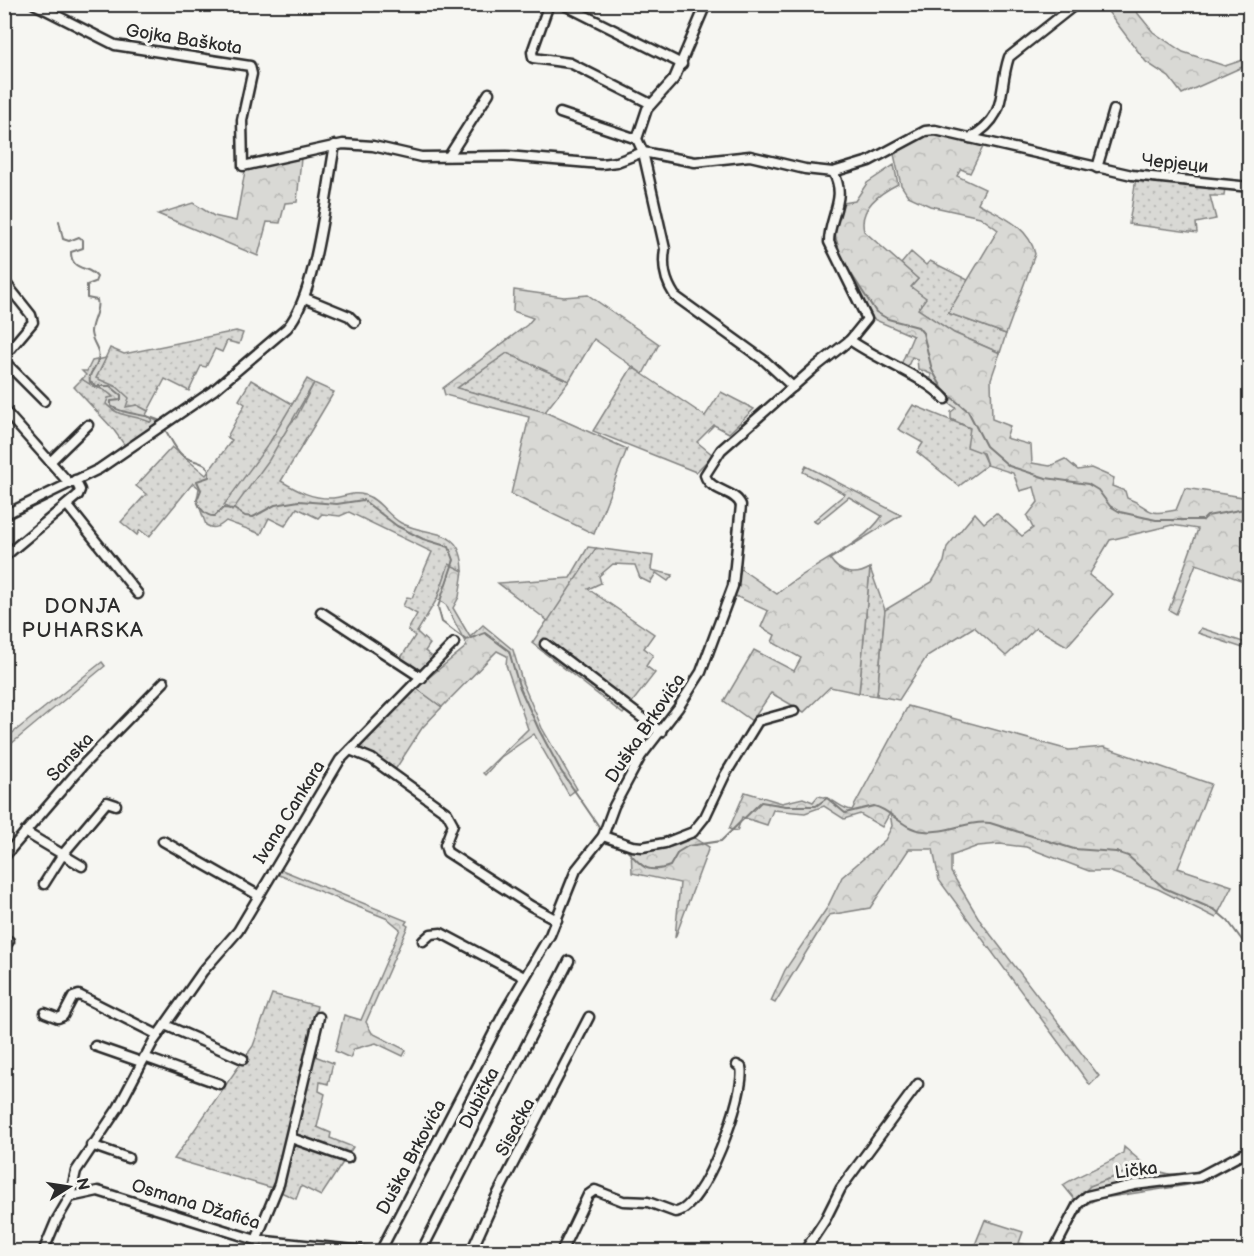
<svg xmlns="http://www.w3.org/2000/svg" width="1254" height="1256" font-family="'Balsamiq Sans',sans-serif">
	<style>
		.grass { fill: url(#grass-dots); stroke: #828280; stroke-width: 1.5 }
		.forest { fill: url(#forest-crowns); stroke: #828280; stroke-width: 1.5 }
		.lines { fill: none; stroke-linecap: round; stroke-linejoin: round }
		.stream { stroke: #7a7a78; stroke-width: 2 }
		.minor-casing { stroke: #2b2b2b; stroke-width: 13 }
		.minor { stroke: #f6f6f2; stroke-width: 8 }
		.labels { text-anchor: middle; stroke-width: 6; stroke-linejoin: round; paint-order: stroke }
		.street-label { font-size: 18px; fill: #2b2b2b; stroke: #f6f6f2 }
		.quarter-label { font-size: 21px; letter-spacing: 1.5px; fill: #2b2b2b; stroke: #f6f6f2 }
	</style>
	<defs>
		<pattern id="grass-dots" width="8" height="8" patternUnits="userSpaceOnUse" patternTransform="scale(1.5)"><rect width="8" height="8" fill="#d9d9d5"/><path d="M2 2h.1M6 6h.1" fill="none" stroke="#babab7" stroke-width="1.8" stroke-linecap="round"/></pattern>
		<pattern id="forest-crowns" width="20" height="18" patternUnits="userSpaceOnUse" patternTransform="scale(1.5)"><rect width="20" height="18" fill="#d9d9d5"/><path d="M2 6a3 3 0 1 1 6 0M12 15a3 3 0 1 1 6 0" fill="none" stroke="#babab7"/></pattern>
	</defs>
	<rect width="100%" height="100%" fill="#f6f6f2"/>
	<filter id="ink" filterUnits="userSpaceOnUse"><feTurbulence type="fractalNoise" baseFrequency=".0167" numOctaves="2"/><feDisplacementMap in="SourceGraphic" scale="12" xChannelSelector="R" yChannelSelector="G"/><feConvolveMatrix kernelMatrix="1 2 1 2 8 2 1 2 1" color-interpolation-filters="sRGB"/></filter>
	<g filter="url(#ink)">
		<!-- grass -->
		<g class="grass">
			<path d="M1136,178L1225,187L1224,196H1210L1216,219L1196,223L1197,233L1129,224Z"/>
			<path d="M911,252L926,265L930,261L968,280L949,313L1006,334L1000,353L954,333L918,309L911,287L918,279L901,264Z"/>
			<path d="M236,331L243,333L239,344L227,341L222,352L215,349L206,367L201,366L189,391L165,379L148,411L137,405L126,407L96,378L110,348L124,354Z"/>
			<path d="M507,353L569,381L545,412L457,388Z"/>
			<path d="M632,367L705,416L721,392L754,409L729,433L714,425L697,442L713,455L696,472L593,431Z"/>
			<path d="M82,379L94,387L107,390L129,416H138L150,422L153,419L161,423L126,447L113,429L74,387Z"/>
			<path d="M251,380L294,405L270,442L296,418L314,383L334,392L281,481C298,491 312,499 333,498C345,497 352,491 365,495C379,499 388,516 401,523C430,538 462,525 463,571L449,565L437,599L417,632L430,644L425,651L435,659L422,674L397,664L415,636L408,630L417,614L403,606L407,597L412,598L432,552L349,512L340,516L322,514L318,518L297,508L285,526L269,518L261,534L226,521C219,527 214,530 206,525L197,500L199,488L193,483L149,537L140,530L137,535L121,522L146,494L136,486L172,447L206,475L232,440L227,437L245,404L239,400Z"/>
			<path d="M913,405L970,428L987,465L959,486L917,452L923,443L898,429Z"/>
			<path d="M596,548L653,556L651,570L673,575L668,581L656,573L650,583L640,578L635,565L613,564L599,576L601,583L588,589L654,634L644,648L653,655L646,666L655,673L623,714L532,643Z"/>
			<path d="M870,568L885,610L877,696L859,693Z"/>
			<path d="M416,688L442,707L422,728L393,773L354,749L375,725Z"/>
			<path d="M272,994L317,1006L307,1053L333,1063L328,1084L320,1082L319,1091L325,1094L317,1127L331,1133L330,1138L353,1147L321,1196L301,1186L296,1199L272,1188L174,1159L253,1046Z"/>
			<path d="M1124,1147L1145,1165L1091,1186L1076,1201L1063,1185C1081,1173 1107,1165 1123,1153Z"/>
		</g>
		<!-- forest -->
		<g class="forest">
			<path d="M1103,5H1131L1153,32L1183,52L1225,66L1249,58V64L1182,94L1169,77L1146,62Z"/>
			<path d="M939,133L984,145L970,173L961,169L957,176L985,189L978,203C1001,216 1029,226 1035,254L1006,334L948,313L998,230L980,217L930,206L908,196L901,185L893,150L924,135Z"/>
			<path d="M301,158L297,202L285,203L280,223L267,222L258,256L158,214L193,203L214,216L236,221L245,171Z"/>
			<path d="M894,165L898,184C880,193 858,208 864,231L918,279L911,287L926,298L918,309L954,333L1000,353L991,379L992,419L1010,426L1006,438L1031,445L1032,463L1050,466L1065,459L1078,470L1091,468L1114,478L1112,486L1125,491L1127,498C1154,508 1143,517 1176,510L1185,488L1249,498V583L1196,564L1176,614L1169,610L1198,529L1172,525L1110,540L1089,575L1113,594L1067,646L1036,628L1006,656L974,627L927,656L899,700L877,696L885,610L932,582L944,562L947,547L975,513L984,523L996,513L1022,536L1033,528L1027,516L1038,502L1034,487L1020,491L1013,473L987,465L983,453L967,447L970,428L951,419V412L956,408C943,399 929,391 931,374L918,369L917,359L912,357L906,370L900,367L913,336L866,316L829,249L838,204L855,201L867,183Z"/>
			<path d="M514,290L564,297L588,295L659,344L643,374L594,339L569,381L507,353L457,388L545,412L627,449L594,534L511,494L529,417L445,395L443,388L527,325L533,318L513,311Z"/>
			<path d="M106,358L96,378L117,387L129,398L126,407L137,405L148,411L146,415L153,419L150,422C133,414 119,418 106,404L108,398L113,397C106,388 92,387 82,379L86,375L82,371H87L92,361Z"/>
			<path d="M307,379L314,383L269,460L232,511L224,505L270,442Z"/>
			<path d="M806,466L901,515L830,559C840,574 855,577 870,568L859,693L830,687L804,712L771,693L752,721L724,701L754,650L794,671L801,658L772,642L775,635L761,627L768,611L729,593L732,563L777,594C807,566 862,547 882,516L849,497L817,523L813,521L845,494L803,472Z"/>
			<path d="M588,547L596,548L548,621L498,583L570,578Z"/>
			<path d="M449,564L463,571L459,597L453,608L470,637L483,625L513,650L523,684L542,728L577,789L569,795L534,734L501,757L485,775L483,773L528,729L506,665L507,656L497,651L442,707L416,688L467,646L446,605L437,599Z"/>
			<path d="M1201,628L1249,644V650L1198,633Z"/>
			<path d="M102,662L105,666L5,749V739Z"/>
			<path d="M908,706L1069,750L1104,747L1211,784L1178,868L1232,886L1216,918L1158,889L1108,871H1089L1026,847L1000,844L978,846L951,856V872L981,922L1099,1076L1090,1085L939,880L933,849H909L870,908L829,915L775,1003L771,1001L785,970L827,908L842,877L885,840L892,826L890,813L882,827L860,814L844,819L824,806L805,813L773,810L767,825L742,817L737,831L729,829L745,792L782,803L803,798L813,802L818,796C834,797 840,809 852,810Z"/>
			<path d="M693,837L709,847L675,938L680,883L632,873L631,847C650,854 677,848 693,837Z"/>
			<path d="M277,868L407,921L405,924L408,926L366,1022L372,1033L406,1050L403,1056L376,1043L354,1049L350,1058L335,1051L344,1015L361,1020L400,929L388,919L274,873Z"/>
			<path d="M1249,1145V1157L1208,1179L1188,1185L1097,1199L1085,1205L1058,1251L972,1252L985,1220L1023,1232L1019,1243L1049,1251L1076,1201L1090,1186L1145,1165C1186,1189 1213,1163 1249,1145Z"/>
		</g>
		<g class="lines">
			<!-- stream -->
			<g class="stream">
				<path d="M59,221L63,239L69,241L79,237L83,240V248L71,252C71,272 89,265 97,277L95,282L87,285V298L97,300C100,311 91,321 91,332C91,342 101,348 98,360C96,369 88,372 90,382L97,386H110L121,395V400L111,401V406C125,416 148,413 162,422"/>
				<path d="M834,233L842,259"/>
				<path d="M846,266L876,312L888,319L918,327L923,333L932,370L944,391L968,411L986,446L1009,466L1046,478L1088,484L1098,490L1110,506L1120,512L1156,520H1203L1207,516L1250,508"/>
				<path d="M166,431C171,439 175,449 182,455C192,464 211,459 209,477L197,481L201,490L197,500C199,508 206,517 215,516L223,508L234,509L245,516L253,517L275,505L299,501L337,504L363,500L397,526L423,539L449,547L454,560L438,607L442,622L466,640L485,633L509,651L519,686L539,730L561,771L602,831"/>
				<path d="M623,847C641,862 642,876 670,866L678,852L688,846L721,841L761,802L786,806H816L827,798L845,813L874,806C892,810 901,829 924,831C947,834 967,820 990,823L1074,849L1116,852L1128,856L1164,888L1215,910L1228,921L1250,951"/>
			</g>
			<defs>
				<g id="minor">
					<path d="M34,4L115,45L250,66L252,74L242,120L243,166L343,144L373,146L421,157L507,156L601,164L617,162L643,152L695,162L750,156L805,169L833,172L869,161L925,131L935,130L1132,175L1250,187"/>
					<path d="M549,4L532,52L533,58L570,63L651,104"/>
					<path d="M562,4L682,64"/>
					<path d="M706,4L674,79L647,109L637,139L643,152L665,249C662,267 665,281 675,296L765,361L793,387"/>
					<path d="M560,113L637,139"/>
					<path d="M970,138C1010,114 997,93 1009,57L1076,4"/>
					<path d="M449,156L489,93"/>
					<path d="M1097,168L1114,110"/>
					<path d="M4,281L31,315L33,322L6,354L4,361L44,401"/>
					<path d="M305,298L349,316L355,322"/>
					<path d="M850,340C876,359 927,378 945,399"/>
					<path d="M4,410L69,483"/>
					<path d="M50,462L88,425"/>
					<path d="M67,505L138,594"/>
					<path d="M4,515L99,469L214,390L287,328C317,294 326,192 335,145"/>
					<path d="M4,557L78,495L80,490L75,480"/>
					<path d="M321,612L422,678"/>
					<path d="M545,644L661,732"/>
					<path d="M350,750L372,759L447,813L453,824L445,845L447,852L531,906L557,920"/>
					<path d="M25,832L82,866"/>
					<path d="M603,836L632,846L642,847L665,843L693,832L705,817L725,775L758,721L794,711"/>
					<path d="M163,841L258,895"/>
					<path d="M4,857L84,764L164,682"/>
					<path d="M44,884L63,854L107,802L116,805"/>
					<path d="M423,941L431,934L441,933L524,977"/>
					<path d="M4,948L9,941"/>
					<path d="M45,1013L58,1018L63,1016L73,997L79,995L158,1035"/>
					<path d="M165,1025L243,1059"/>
					<path d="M95,1046L141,1062"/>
					<path d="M144,1057L220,1084"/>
					<path d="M291,1138L348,1158"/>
					<path d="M91,1145L128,1158"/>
					<path d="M70,1197L76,1171L118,1108L153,1042L203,971L238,931L340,760L454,643"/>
					<path d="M256,1240L279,1184L319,1017"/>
					<path d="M43,1252L56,1221L70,1197L98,1191L256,1240L374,1252"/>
					<path d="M380,1252L505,1011L550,935L576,870L603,836L614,806L641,756L678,708L701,672L733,586L741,505C735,490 710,492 705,475L721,450L813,369L850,340L867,319L829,242C829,216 848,198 833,172"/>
					<path d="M421,1252L569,961"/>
					<path d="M471,1252L494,1201L589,1017"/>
					<path d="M561,1252L588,1195L595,1190L623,1201L648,1202L675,1212C703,1212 747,1092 741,1067L737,1065"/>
					<path d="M804,1252L825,1220L841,1188L918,1084"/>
					<path d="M1053,1252L1078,1204L1087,1196L1134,1185L1199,1177L1250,1150"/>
				</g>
			</defs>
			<!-- minor casing -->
			<use href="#minor" class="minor-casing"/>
			<!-- minor -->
			<use href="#minor" class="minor"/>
		</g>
	</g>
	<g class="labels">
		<!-- street labels -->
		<g class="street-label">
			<text transform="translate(184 39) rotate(9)" y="6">Gojka Baškota</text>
			<text transform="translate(1175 163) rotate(6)" y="6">Черјеци</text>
			<text transform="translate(645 728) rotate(-56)" y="6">Duška Brkovića</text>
			<text transform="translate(70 757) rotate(-47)" y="6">Sanska</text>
			<text transform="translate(289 812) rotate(-58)" y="6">Ivana Cankara</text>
			<text transform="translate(479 1098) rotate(-63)" y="6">Dubička</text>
			<text transform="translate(515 1127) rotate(-62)" y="6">Sisačka</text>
			<text transform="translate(411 1157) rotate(-62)" y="6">Duška Brkovića</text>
			<text transform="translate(1136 1170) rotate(-7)" y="6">Lička</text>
			<text transform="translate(196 1204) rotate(17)" y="6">Osmana Džafića</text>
		</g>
		<!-- quarter labels -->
		<g class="quarter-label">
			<text x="83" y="613">DONJA<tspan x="83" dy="24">PUHARSKA</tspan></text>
		</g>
	</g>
	<!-- margin -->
	<rect width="1254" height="1256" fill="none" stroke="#f6f6f2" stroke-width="24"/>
	<rect x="12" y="12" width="1230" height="1232" fill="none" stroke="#2b2b2b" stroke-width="2" filter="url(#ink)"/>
	<!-- north arrow -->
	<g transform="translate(69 1187) rotate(78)" stroke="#f6f6f2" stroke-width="4.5" paint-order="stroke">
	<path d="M0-4.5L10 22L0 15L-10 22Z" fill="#2b2b2b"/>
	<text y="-9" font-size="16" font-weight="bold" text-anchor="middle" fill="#2b2b2b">N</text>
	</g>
</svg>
